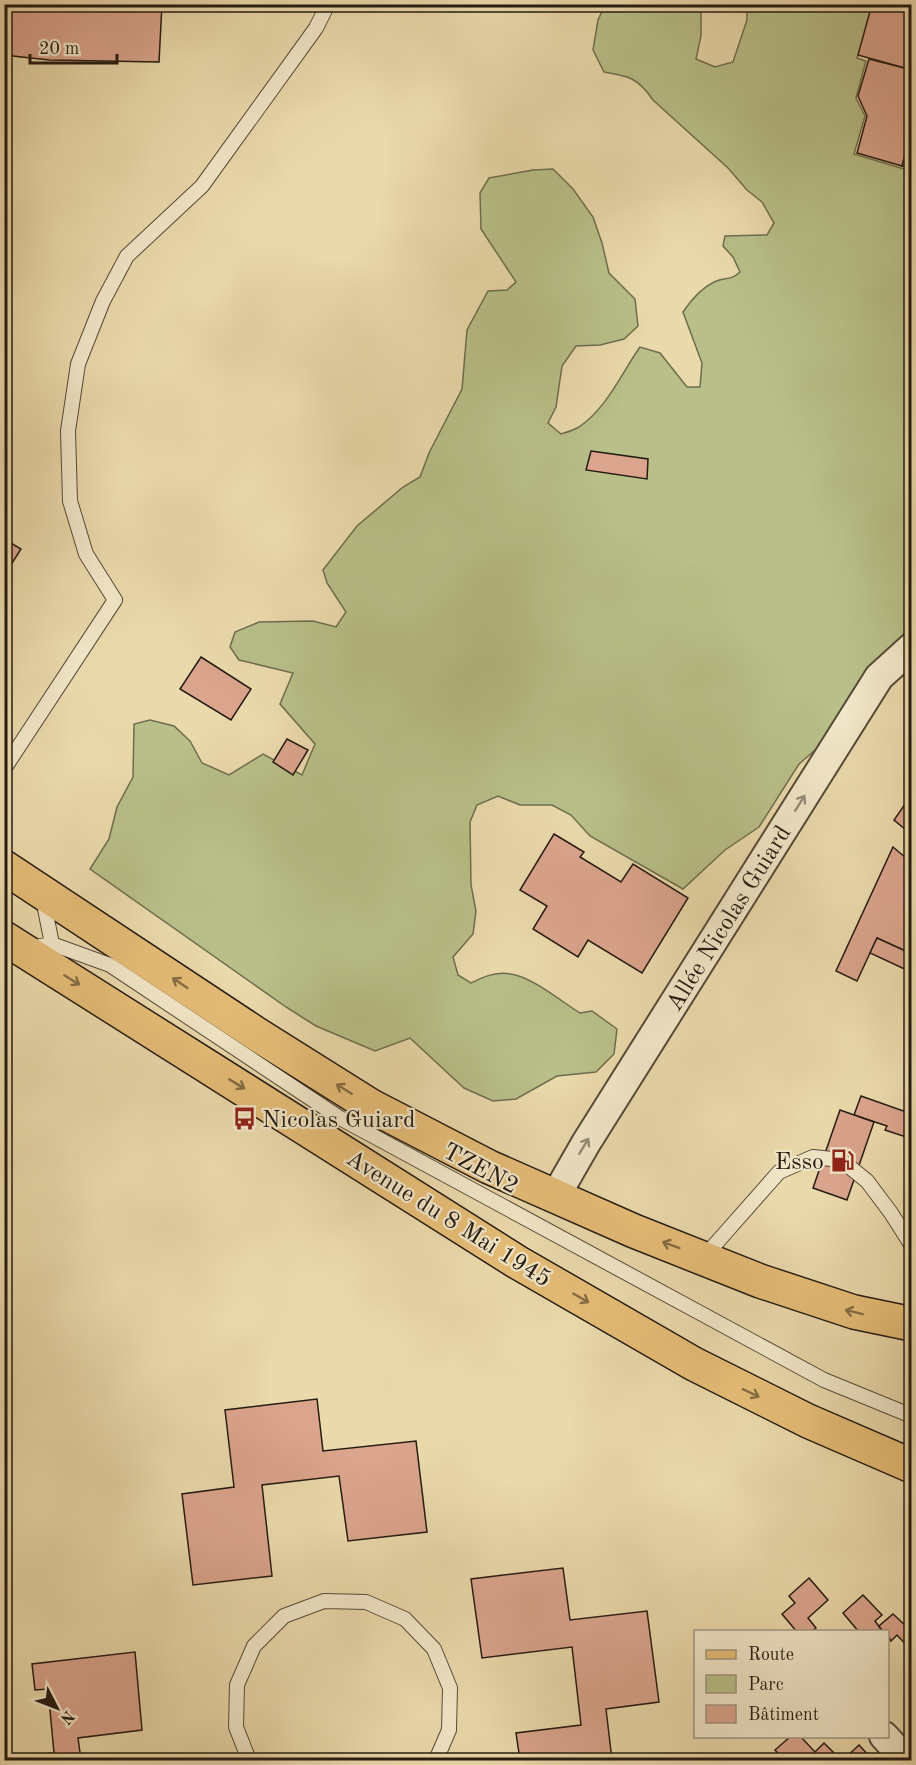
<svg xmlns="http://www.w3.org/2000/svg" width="916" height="1765" font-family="'Old Standard TT',serif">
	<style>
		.green { fill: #b8bf88; stroke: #6e6d4c; stroke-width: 1.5 }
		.building { fill: #dba48d; stroke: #241b11; stroke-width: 1.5 }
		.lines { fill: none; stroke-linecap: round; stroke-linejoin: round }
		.service-casing { stroke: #564a38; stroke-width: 16 }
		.minor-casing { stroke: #564a38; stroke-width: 32 }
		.primary-casing { stroke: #241b11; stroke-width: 36 }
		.service { stroke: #f1e6c8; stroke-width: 14 }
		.minor { stroke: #f1e6c8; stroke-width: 28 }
		.primary { stroke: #e5bc76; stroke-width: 33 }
		.oneway { stroke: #958b76 }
		.oneway2 { stroke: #846c44 }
		.labels { text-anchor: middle; stroke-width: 4.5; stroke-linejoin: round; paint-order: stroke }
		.street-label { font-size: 24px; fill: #241b11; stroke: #f1e6c8 }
		.poi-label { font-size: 24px; fill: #241b11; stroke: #f1e6c8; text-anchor: start }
	</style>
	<rect width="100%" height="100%" fill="#ead9ab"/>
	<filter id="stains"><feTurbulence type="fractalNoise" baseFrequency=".00333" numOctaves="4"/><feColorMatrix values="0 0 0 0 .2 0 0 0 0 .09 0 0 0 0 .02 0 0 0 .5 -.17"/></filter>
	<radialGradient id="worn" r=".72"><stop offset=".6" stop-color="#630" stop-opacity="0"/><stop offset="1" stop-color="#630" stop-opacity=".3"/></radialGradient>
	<!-- green -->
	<path class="green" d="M605,5H697L701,8V36L696,59L715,67L733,62L747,20V5H877L857,58L866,61L856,98L865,116L854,154L911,171V645L849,721L799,764L759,827L725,850L683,889L590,836L571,815L552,805H520L498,796L477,805L470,822L471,885L476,911L473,934L453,957L458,975L471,983C483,977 497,971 511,974C532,977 562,1002 580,1013L592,1011L617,1029L614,1054L596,1072L557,1076L516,1099L493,1101L464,1088L410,1038L375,1051L316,1026L286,1007L90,869L109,839L117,807L133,777L134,724L150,720L174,726L190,741L202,763L229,775L263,754L302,775L315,744L280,704L293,673L239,660L230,647L235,632L259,622L313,621L336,627L346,612L327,583L323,570L357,526L403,487L420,477L429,453L462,389L467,330L488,291L507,290L516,282L481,229L480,193L489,178L533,170L553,169L573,189L593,217L602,243L609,273L635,299L638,326L624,339L600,345L576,346L562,366L556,407L548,423L561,434C567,432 574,430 579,427C607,408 621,374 640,347L660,353L687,387H700L702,363L683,312C691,300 700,289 714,282C725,276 729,282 740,272L733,257L723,246L725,236L767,235L774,223L762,202L747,190L728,168L653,100C638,78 629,76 604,72L593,50L598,20Z"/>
	<!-- building -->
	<g class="building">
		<path d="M20,4H162L159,62L49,60L4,55V8L19,7Z"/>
		<path d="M872,4H912V70L858,55Z"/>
		<path d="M869,59L912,70V130L902,166L857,153L867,116L858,96Z"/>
		<path d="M912,130V169L902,166Z"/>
		<path d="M591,451L648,459L647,479L586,470Z"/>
		<path d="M4,539L21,549L4,576Z"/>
		<path d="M201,657L251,689L231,720L180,689Z"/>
		<path d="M287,739L308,750L293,775L273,762Z"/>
		<path d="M912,794V835L894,820Z"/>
		<path d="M554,834L584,852L580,857L621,882L633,864L688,898L642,973L588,940L578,957L533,929L547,906L520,890Z"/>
		<path d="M893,847L912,863V954L877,938L857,981L836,971Z"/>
		<path d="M877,938L912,954L911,972L870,953Z"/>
		<path d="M861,1096L912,1114V1139L885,1130L887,1126L854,1115Z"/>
		<path d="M840,1110L874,1122L847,1200L813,1188Z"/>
		<path d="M317,1399L323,1451L416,1441L427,1532L348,1541L339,1476L262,1485L272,1576L193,1585L182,1494L234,1487L225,1410Z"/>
		<path d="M563,1568L570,1620L647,1611L659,1702L606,1709L612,1760H520L516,1733L581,1725L572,1647L482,1658L471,1579Z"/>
		<path d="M809,1578L828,1600L808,1618L816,1628L811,1632H797L782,1614L795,1603L789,1596Z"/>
		<path d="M863,1595L882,1615L875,1621L883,1632H859L843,1613Z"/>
		<path d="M893,1614L906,1626L912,1622V1651L897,1635L891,1641L888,1636V1632H883L879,1626Z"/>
		<path d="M135,1652L142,1730L78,1738L81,1760H4V1758L54,1753L48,1689L35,1690L32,1664Z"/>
		<path d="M791,1736H800L815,1752L824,1743L836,1755L829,1760H784L775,1750Z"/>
		<path d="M859,1745L873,1760H843Z"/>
	</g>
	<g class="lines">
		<defs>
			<g id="service">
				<path d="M4,769L115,600L86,554L70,501L68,431L78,364L103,301L127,256L202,186L316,28L328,4"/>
				<path d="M43,899L52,944"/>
				<path d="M30,948L52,944L110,965L340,1118L824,1380L912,1416"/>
				<path d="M704,1257L779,1172L813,1157L841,1160L867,1181L891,1213L912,1246"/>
				<path d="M249,1760L236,1727L237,1685L254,1646L284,1616L324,1601L366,1602L405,1619L434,1649L450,1688L449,1730L436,1760"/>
			</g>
			<g id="minor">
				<path d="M555,1197L586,1143L879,677L912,647"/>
				<path d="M884,1736L906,1760"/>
			</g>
			<g id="primary">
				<path d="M4,867L258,1035L371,1106L489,1167L634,1231L760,1281L854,1312L912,1324"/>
				<path d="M4,938L517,1262L694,1364L808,1421L912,1466"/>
			</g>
		</defs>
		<!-- service casing -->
		<use href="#service" class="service-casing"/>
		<!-- minor casing -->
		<use href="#minor" class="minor-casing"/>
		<!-- primary casing -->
		<use href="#primary" class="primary-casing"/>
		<!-- service -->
		<use href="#service" class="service"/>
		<!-- minor -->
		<use href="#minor" class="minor"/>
		<!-- primary -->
		<use href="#primary" class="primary"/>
	</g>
	<!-- one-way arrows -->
	<defs><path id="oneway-shaft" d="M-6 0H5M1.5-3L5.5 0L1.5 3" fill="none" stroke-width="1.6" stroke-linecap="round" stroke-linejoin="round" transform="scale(1.5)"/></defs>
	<g class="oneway">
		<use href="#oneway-shaft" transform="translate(800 803) rotate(-58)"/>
		<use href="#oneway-shaft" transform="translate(584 1146) rotate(-59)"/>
	</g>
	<g class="oneway2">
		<use href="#oneway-shaft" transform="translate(72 980) rotate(32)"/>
		<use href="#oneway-shaft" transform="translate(180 983) rotate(-146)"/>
		<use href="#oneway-shaft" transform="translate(237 1084) rotate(31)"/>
		<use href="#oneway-shaft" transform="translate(344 1089) rotate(-148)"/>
		<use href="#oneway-shaft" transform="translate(671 1245) rotate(-160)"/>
		<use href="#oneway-shaft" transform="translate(581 1298) rotate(30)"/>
		<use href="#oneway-shaft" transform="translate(854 1312) rotate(-166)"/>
		<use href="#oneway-shaft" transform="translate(751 1393) rotate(26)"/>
	</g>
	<!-- icons -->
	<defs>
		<symbol id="bus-bare" viewBox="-9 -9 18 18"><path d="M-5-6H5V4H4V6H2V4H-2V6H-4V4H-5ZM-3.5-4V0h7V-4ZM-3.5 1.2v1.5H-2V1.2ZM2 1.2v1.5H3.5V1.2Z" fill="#8f2418" stroke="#f1e6c8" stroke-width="2.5" paint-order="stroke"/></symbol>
		<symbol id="fuel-bare" viewBox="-9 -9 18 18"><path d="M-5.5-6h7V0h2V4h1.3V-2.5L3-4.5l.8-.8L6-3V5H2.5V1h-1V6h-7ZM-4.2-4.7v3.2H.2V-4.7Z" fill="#8f2418" stroke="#f1e6c8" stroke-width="2.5" paint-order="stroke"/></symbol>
	</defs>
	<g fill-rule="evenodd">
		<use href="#bus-bare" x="228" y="1102" width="33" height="33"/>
		<use href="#fuel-bare" x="826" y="1144" width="33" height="33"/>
	</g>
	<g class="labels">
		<!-- street labels -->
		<g class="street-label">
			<text transform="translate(728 918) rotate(-58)" y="8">Allée Nicolas Guiard</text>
			<text transform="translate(481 1168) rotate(28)" y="8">TZEN2</text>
			<text transform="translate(449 1218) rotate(32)" y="8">Avenue du 8 Mai 1945</text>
		</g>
		<!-- poi labels -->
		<g class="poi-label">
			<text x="262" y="1127">Nicolas Guiard</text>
			<text x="824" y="1169" text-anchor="end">Esso</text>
		</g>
	</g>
	<!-- margin -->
	<rect width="916" height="1765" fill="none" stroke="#ead9ab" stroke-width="24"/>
	<rect x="6" y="6" width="904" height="1753" fill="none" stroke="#241b11" stroke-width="3"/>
	<rect x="12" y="12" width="892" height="1741" fill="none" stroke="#241b11" stroke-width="1.5"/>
	<!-- legend -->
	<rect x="694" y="1630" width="195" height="108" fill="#f1e6c8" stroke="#9f957f" stroke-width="1.5"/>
	<rect x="706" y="1650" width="30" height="9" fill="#e5bc76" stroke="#9f957f" stroke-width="1.5"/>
	<text x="748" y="1660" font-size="18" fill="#241b11">Route</text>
	<rect x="706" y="1675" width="30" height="18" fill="#b8bf88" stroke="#9f957f" stroke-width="1.5"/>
	<text x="748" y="1690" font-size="18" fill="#241b11">Parc</text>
	<rect x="706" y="1705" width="30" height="18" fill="#dba48d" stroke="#9f957f" stroke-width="1.5"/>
	<text x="748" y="1720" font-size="18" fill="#241b11">Bâtiment</text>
	<!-- north arrow -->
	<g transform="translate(57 1708) rotate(132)" stroke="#f1e6c8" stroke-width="4.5" paint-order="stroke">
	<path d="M0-4.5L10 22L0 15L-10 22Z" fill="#241b11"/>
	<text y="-9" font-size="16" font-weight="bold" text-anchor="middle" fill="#241b11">N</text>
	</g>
	<!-- scale -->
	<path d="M30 54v9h87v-9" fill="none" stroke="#241b11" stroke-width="3"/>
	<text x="39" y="54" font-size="18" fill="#241b11" stroke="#f1e6c8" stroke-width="4.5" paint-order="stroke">20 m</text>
	<rect width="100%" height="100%" filter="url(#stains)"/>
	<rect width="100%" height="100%" fill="url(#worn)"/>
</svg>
